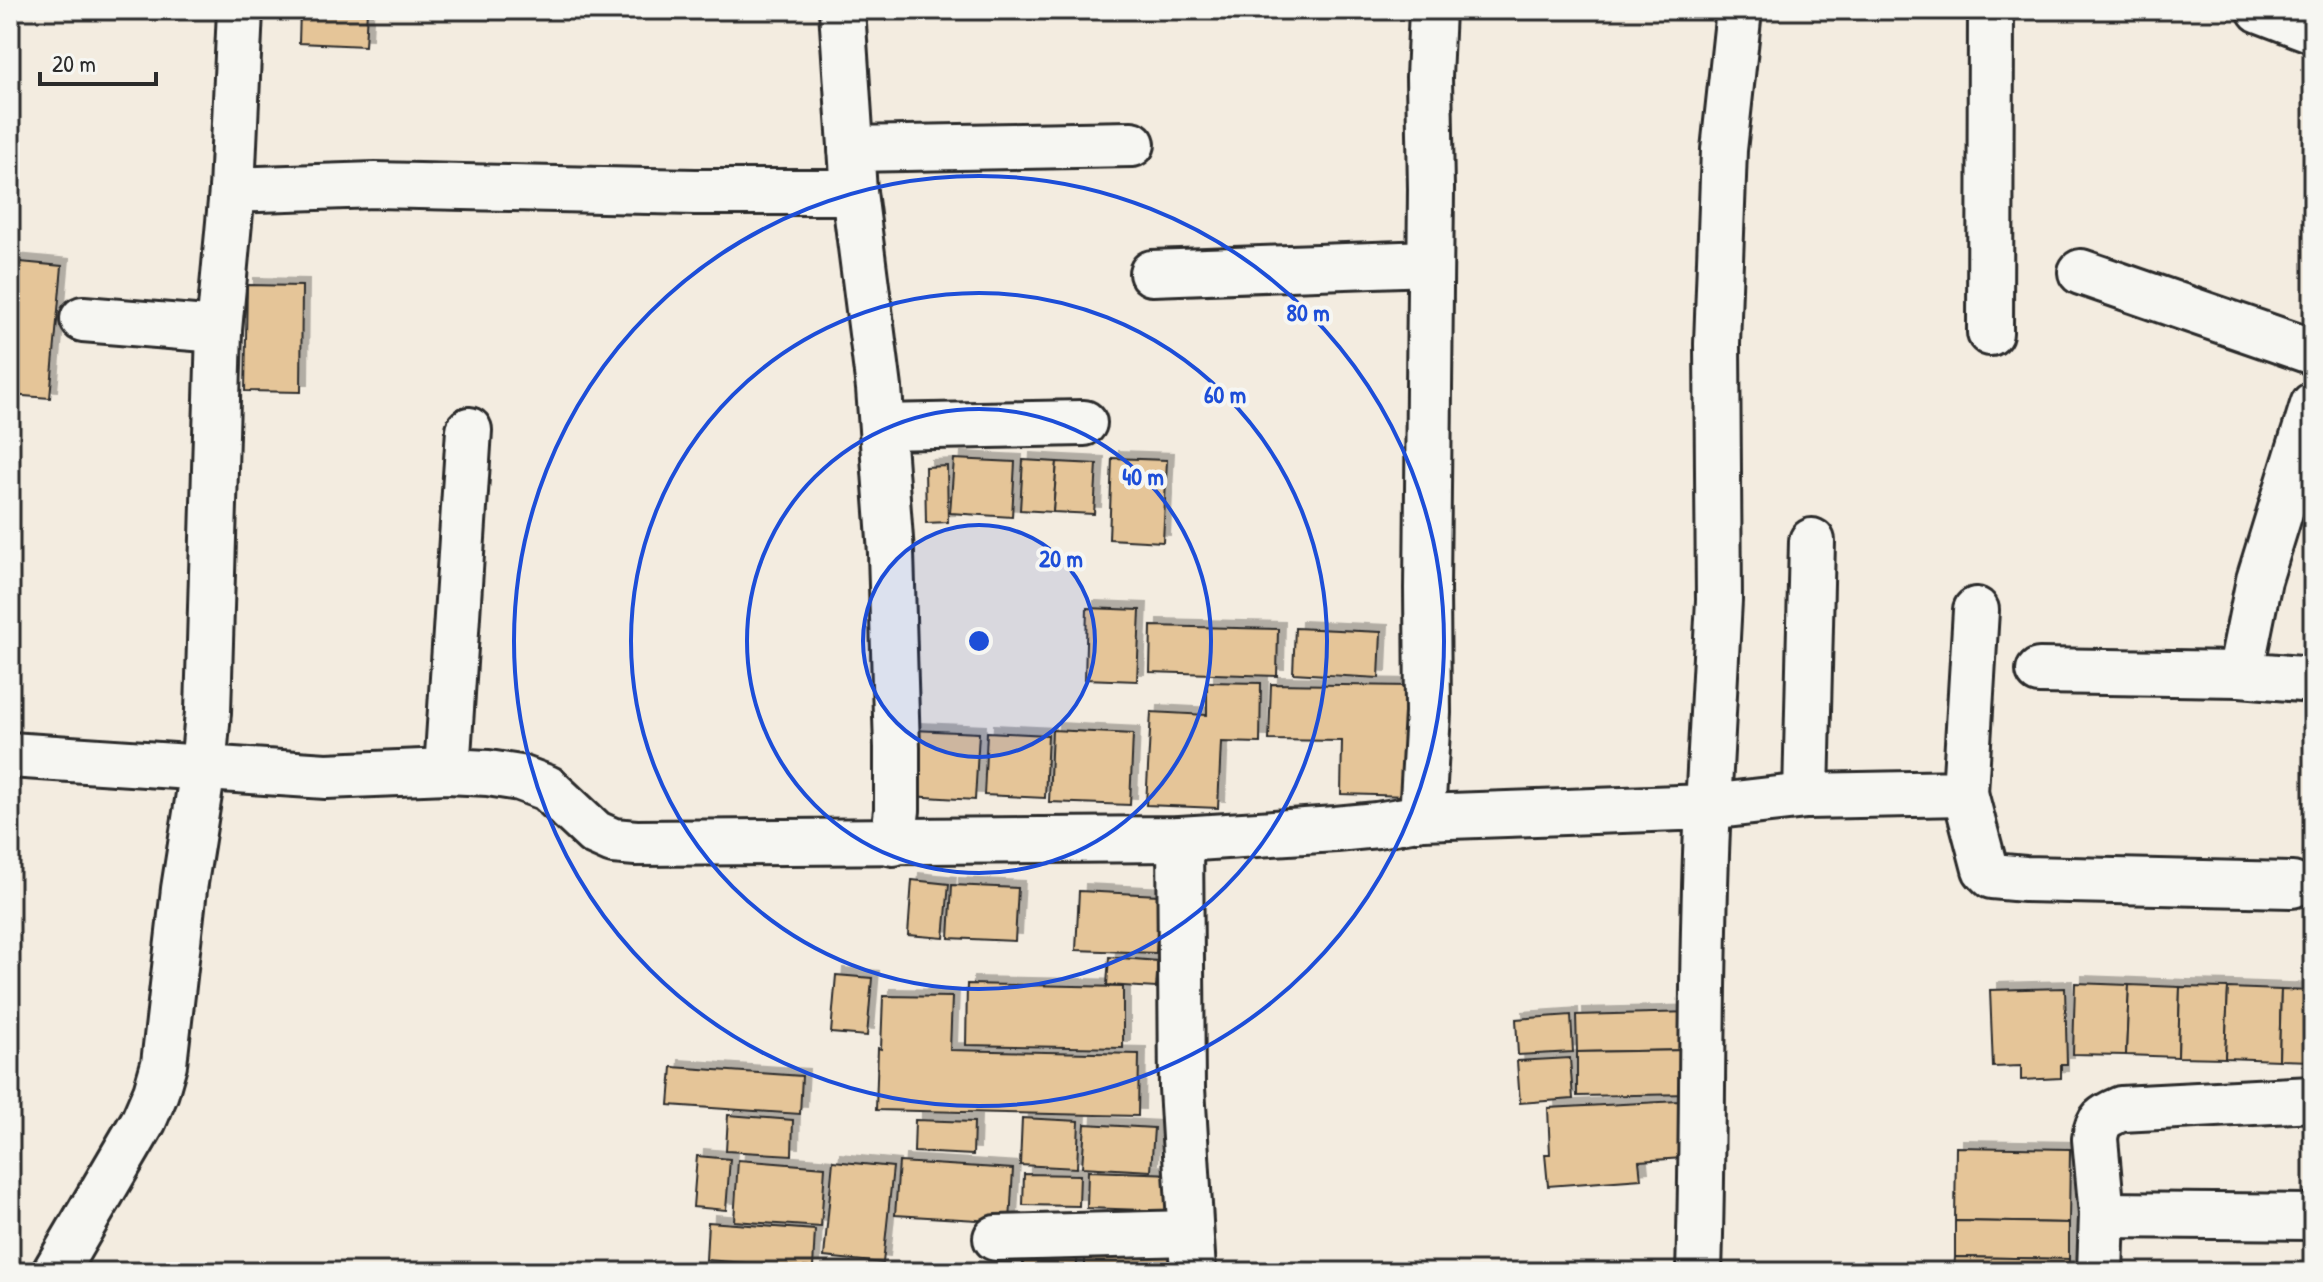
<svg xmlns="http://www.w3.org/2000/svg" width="2323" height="1282" font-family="'Patrick Hand',sans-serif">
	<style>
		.building { fill: #e5c598; stroke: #2b2b2b; stroke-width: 2; filter: url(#shadow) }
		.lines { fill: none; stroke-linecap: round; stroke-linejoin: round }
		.minor-casing { stroke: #2b2b2b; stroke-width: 50 }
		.minor { stroke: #f6f6f2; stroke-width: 44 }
		.ring { fill: none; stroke: #1d4ed8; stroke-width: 4 }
		.centre { fill: #1d4ed8; stroke: #f6f6f2; stroke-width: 4 }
		.ring-label { font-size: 24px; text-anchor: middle; font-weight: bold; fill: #1d4ed8; stroke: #f6f6f2; stroke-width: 8; stroke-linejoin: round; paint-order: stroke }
	</style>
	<defs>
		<filter id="shadow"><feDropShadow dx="7" dy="-7" stdDeviation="0" flood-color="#0004"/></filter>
	</defs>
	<rect width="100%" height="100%" fill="#f3ece0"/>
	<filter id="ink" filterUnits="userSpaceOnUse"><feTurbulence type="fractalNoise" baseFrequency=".0125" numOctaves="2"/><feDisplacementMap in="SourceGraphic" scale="16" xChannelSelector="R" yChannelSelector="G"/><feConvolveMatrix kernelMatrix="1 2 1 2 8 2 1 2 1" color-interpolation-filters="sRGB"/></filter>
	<g filter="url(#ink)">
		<!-- building -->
		<g class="building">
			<path d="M300,10H367L365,46L299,43Z"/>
			<path d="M10,261L62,266L50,398L10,395Z"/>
			<path d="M247,285L302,286L301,392L245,391Z"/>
			<path d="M1112,458L1167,460L1163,542L1109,539Z"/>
			<path d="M954,459L1015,462L1012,517L950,513Z"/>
			<path d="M1023,460L1057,462L1053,512L1020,510Z"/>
			<path d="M1057,462L1097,464L1094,514L1053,512Z"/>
			<path d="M947,466L948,522L926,523L925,467Z"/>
			<path d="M1087,608L1140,610L1137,681L1085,679Z"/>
			<path d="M1151,626L1278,629L1277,676L1150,672Z"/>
			<path d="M1295,628L1381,632L1379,678L1293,673Z"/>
			<path d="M1207,682L1261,683L1260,743L1221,742L1218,808L1146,805L1151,712L1207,715Z"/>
			<path d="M1271,684L1411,686L1409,796L1341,794L1342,741L1269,740Z"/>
			<path d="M913,730L979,733L975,800L910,796Z"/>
			<path d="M1052,730L1133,734L1130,805L1049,802Z"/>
			<path d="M987,732L1048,735L1045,798L984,795Z"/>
			<path d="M912,880L949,884L944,938L908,935Z"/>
			<path d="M952,885L1018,888L1015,941L949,938Z"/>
			<path d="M1079,891L1159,895L1156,953L1076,950Z"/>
			<path d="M1109,957L1158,961L1156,988L1107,985Z"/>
			<path d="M836,975L872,978L867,1036L831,1033Z"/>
			<path d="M2075,983L2129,985L2126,1055L2073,1054Z"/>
			<path d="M967,984L1123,987V1048L966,1045Z"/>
			<path d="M2129,985L2180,987L2178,1057L2126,1055Z"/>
			<path d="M2180,987L2228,988L2225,1058L2178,1057Z"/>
			<path d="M2065,988L2067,1064H2061V1078L2021,1080V1066L1993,1067L1990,990Z"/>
			<path d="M2228,988L2281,990L2279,1060L2225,1058Z"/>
			<path d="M2281,990L2313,991V1061L2279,1060Z"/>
			<path d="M883,996L952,997L950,1050L1139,1054L1138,1116L876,1110L878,1048L881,1049Z"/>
			<path d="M1692,1012V1050L1577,1052L1576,1015Z"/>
			<path d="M1571,1015L1573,1052L1518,1055L1516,1019Z"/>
			<path d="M1692,1050L1693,1094L1577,1096V1052Z"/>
			<path d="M1570,1058L1573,1099L1520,1103L1517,1061Z"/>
			<path d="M672,1067L802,1076L800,1114L669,1105Z"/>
			<path d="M1679,1101L1683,1158L1639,1161L1641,1179L1548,1186L1545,1154H1550L1548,1108Z"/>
			<path d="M728,1115L793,1120L792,1155L726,1151Z"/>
			<path d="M1022,1118L1079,1121L1077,1168L1020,1165Z"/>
			<path d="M915,1120L974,1122L973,1155L914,1152Z"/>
			<path d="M1085,1124L1154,1128L1151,1171L1082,1167Z"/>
			<path d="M1956,1147L2070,1149L2069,1223L1955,1221Z"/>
			<path d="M697,1156L730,1159L726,1210L693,1207Z"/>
			<path d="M738,1160L825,1167L821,1227L734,1221Z"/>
			<path d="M833,1161L893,1167L883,1263L824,1257Z"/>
			<path d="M899,1162L1013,1169L1010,1222L895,1215Z"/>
			<path d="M1088,1171L1175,1174L1173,1211L1087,1208Z"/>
			<path d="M1024,1174L1080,1175L1079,1206L1023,1205Z"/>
			<path d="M1955,1221L2069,1223V1259L1955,1257Z"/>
			<path d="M708,1222L815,1230L813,1268L706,1260Z"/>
			<path d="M1025,1248L1078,1253L1076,1272H1022Z"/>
			<path d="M1085,1252L1180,1256V1272H1085Z"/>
			<path d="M1955,1257L2069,1259L2068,1272H1954Z"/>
		</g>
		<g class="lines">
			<defs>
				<g id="minor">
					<path d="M842,10L854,192L879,388L891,553L897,748V810L893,843"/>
					<path d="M1739,10L1724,150L1717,344L1719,600L1708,807L1806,796L1965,793L1976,610"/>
					<path d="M2260,10L2313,30"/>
					<path d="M851,149L1132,144"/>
					<path d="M232,190L375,185L695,192H854"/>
					<path d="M2081,272L2313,352"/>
					<path d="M1152,273L1430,263"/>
					<path d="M83,319L219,330"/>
					<path d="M1990,333L1991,10"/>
					<path d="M2313,405L2259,580L2240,674L2313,680"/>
					<path d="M882,427L1084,423"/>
					<path d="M2039,671L2240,674"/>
					<path d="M10,755L326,776L447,771L488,773L520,778L547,788L595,833L613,841L636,843L1180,839L1336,829L1377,825L1422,817L1708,807C1700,962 1704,1117 1699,1272"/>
					<path d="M447,771L469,430"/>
					<path d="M1965,793L1985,869L1992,876L2025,879L2292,885"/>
					<path d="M1806,796L1812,541"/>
					<path d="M1422,817L1428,713L1427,588L1431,189L1429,77L1432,10"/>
					<path d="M1180,839L1182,1088L1193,1272"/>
					<path d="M2102,1215L2313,1217"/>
					<path d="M996,1238L1190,1233"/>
					<path d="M55,1272L144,1120L156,1092L164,1064L184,889L203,769L208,712L219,330L232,190L240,10"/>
					<path d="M2100,1272L2102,1215L2095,1139C2097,1120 2104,1116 2121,1109L2313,1099"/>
				</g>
			</defs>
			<!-- minor casing -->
			<use href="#minor" class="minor-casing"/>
			<!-- minor -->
			<use href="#minor" class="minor"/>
		</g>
	</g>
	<!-- distance rings -->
	<circle cx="979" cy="641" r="116" fill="#1d4ed8" fill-opacity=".12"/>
	<g class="ring">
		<circle cx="979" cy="641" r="116"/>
		<circle cx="979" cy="641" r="232"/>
		<circle cx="979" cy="641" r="348"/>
		<circle cx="979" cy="641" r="465"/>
	</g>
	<circle cx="979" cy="641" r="12" class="centre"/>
	<g class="ring-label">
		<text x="1308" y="321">80 m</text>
		<text x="1225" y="403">60 m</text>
		<text x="1143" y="485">40 m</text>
		<text x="1061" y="567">20 m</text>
	</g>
	<!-- margin -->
	<rect width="2323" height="1282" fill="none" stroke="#f6f6f2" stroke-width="40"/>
	<rect x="20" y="20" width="2283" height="1242" fill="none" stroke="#2b2b2b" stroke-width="3" filter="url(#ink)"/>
	<!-- scale -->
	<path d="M40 72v12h116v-12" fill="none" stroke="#2b2b2b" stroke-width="4"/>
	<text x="52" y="72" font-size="24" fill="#2b2b2b" stroke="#f6f6f2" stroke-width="6" paint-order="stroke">20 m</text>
</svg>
